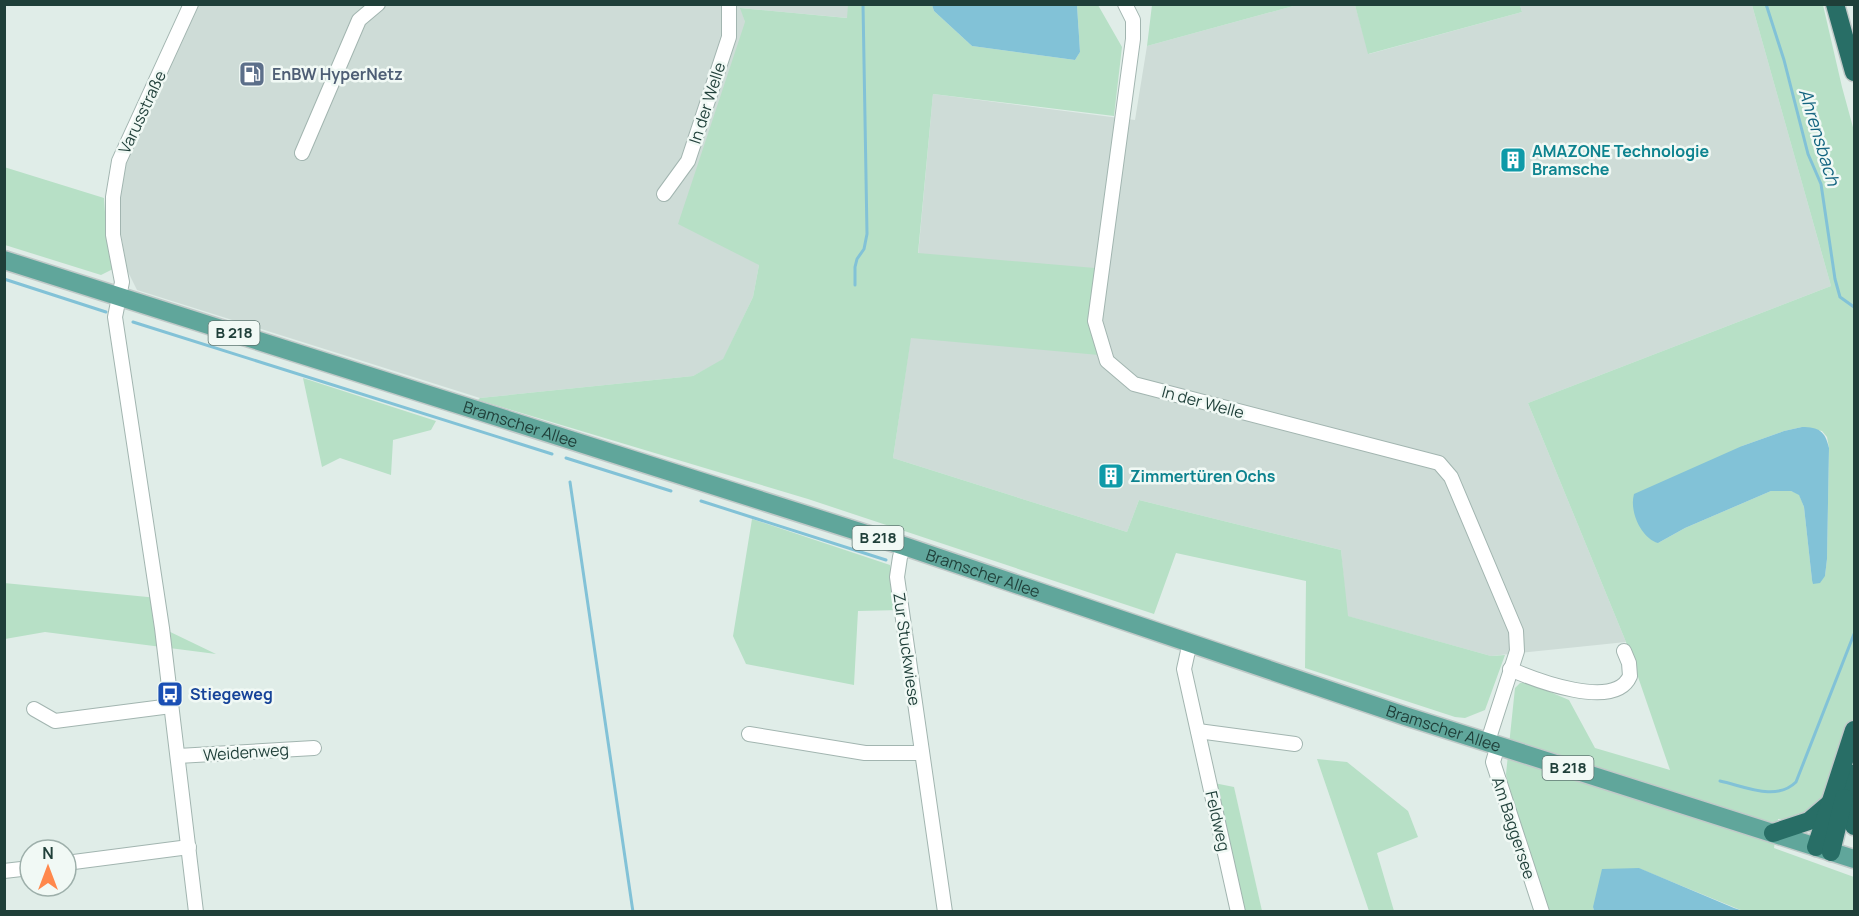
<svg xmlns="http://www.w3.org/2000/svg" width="1859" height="916" font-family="Manrope,sans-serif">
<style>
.built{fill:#cedcd7}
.green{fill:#b7e0c6;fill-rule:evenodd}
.water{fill:#82c2d7}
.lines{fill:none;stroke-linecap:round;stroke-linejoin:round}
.stream{stroke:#82c2d7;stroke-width:3}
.minor-casing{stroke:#a2b5b0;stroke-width:16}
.primary-casing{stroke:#c0c9c8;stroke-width:21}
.motorway-casing{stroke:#c0c9c8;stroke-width:21}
.minor{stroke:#fff;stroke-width:14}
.primary{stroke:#60a69b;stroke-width:18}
.motorway{stroke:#286e66;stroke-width:18}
.labels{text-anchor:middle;stroke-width:5;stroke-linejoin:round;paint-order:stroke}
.shield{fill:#f1f9f5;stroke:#5e7771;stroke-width:1.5}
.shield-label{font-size:15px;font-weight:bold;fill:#1f3f39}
.service-label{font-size:16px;font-weight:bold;fill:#4e5e75;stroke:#f1f9f5;text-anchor:start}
.street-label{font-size:16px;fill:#1f3f39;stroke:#f1f9f5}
.culture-label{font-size:16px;font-weight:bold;fill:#0d838f;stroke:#f1f9f5;text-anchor:start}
.transit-label{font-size:16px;font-weight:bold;fill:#164399;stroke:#f1f9f5;text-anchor:start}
.water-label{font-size:18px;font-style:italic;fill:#136480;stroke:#f1f9f5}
</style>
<rect width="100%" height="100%" fill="#e0ede8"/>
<g class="built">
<polygon points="196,5 848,5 848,18 741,8 745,22 759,265 753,297 723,360 693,376 480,398 137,290 127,270 121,234 119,192 126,163"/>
<polygon points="1297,5 1355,5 1369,54 1522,12 1520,5 1752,5 1831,286 1528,403 1626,642 1491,656 1347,616 1341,550 1139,500 1127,532 893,458 910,342 933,94 1135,120 1147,46"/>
</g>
<g class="green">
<path d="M848 5H932L934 11 972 46 1075 60 1080 52 1077 5H1098L1122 47 1114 116 933 94 918 253 1095 268C1090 304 1086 321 1099 355L911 338 893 458 1127 532 1139 500 1341 550 1348 616 1491 656 1505 655 1485 710 1465 718 1455 717 1305 668 1306 581 1176 553 1154 614 808 499 478 400 480 398 693 376 723 359 753 297 759 265 678 224 745 22 740 8 847 18Z"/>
<polygon points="1152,5 1152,4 1297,5 1147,46"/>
<polygon points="1520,5 1522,12 1368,54 1355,5"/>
<path d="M1752 5H1823L1842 87 1854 131V717L1819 805 1797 819H1778L1774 848 1854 877V911H1743L1638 868 1593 907 1594 911H1544L1509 796 1506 774 1515 688 1520 683H1529L1569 700 1595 748 1670 770 1626 642 1528 403 1831 286ZM1802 427 1822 431 1827 437 1829 448 1827 559 1825 576 1812 580 1804 507 1799 494 1791 491H1771L1685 528 1658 543 1742 446 1784 431Z"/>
<polygon points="4,167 104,198 107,241 113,269 101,275 5,245"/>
<polygon points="303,378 436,421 431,430 393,440 391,475 340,458 322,467"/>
<polygon points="752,519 890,565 901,610 858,611 854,685 746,664 733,636"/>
<polygon points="4,583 158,598 162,628 216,654 45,632 5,639"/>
<polygon points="1317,759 1347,762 1408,811 1418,837 1377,853 1394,911 1369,911"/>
<polygon points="1209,782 1234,787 1262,911 1238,911"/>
</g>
<g class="water">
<polygon points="932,5 1077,5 1080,52 1075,60 972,46 934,11"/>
<path d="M1802 427C1819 427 1825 431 1829 448L1827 559 1825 576 1820 583 1813 584 1812 580 1804 507 1799 495 1791 491H1771L1685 528 1658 543C1641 538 1629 511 1634 494L1742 446 1784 431Z"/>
<polygon points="1639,868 1734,908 1743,911 1594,911 1593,907 1602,869"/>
</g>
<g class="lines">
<g class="stream">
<polyline points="1766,4 1784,60 1808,154 1821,184 1835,279 1840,297 1854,307"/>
<polyline points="4,279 106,312"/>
<polyline points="855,285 855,267 857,259 864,249 867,234 863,4"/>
<polyline points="133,322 552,454"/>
<polyline points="566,458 671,491"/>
<polyline points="570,482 633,912"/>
<polyline points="701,501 886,560"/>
<path d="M1720 781C1744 786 1776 802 1796 782L1854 634"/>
</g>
<defs>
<g id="minor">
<polyline points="191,4 119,161 113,197 113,235 122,282 115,317 162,628 196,912"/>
<polyline points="1125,4 1133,20 1133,39 1095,321 1107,361 1134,384 1439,463 1451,477 1516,631 1517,651 1488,741"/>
<polyline points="302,153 359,20 378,4"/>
<polyline points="664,194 688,161 729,37 729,4"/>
<polyline points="904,546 900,557 897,577 945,912"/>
<polyline points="1190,642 1184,669 1238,912"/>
<path d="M1510 669C1535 680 1615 711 1630 676L1629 663 1624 651"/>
<polyline points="34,709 55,721 171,706"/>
<polyline points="1198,731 1295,744"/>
<polyline points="749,734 865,753 922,753"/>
<polyline points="1498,745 1493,762 1542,912"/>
<polyline points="178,756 314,748"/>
<polyline points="66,863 189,847"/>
<polyline points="4,871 30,868"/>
</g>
<g id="primary">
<path id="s1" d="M4 260 904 546 1405 716 1854 859"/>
</g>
<g id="motorway">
<polyline points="1835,4 1854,72"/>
<path d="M1849 773C1844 795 1846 806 1854 826"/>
<polyline points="1773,833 1809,821 1829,804"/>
<polyline points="1816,847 1854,730"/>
<polyline points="1831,852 1844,798"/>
</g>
</defs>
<use href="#minor" class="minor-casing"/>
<use href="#primary" class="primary-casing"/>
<use href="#motorway" class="motorway-casing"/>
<use href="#minor" class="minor"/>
<use href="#primary" class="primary"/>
<use href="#motorway" class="motorway"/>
</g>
<defs>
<symbol id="fuel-square" viewBox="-11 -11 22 22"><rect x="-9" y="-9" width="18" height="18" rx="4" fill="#5c6f8a" stroke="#f1f9f5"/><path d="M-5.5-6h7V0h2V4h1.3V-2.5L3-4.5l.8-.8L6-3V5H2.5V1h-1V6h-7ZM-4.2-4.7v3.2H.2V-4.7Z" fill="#fff"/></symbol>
<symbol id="building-square" viewBox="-11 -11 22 22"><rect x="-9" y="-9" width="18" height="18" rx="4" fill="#0f9aa8" stroke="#f1f9f5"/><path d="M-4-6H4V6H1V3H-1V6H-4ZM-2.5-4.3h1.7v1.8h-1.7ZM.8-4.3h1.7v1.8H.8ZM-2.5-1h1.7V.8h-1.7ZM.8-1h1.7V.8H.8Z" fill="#fff"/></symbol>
<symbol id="bus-square" viewBox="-11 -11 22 22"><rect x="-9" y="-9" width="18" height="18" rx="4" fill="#1a4fb4" stroke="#f1f9f5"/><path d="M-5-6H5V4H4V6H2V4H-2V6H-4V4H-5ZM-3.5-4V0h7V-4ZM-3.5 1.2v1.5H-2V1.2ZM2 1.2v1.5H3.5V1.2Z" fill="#fff"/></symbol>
</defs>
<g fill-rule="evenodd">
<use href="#fuel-square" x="237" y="59" width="30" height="30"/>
<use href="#building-square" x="1498" y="145" width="30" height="30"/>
<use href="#building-square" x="1096" y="461" width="30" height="30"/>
<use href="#bus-square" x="155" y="679" width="30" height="30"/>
</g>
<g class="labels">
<g class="shield">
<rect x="208.5" y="321" width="51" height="24" rx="4.5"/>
<rect x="852.5" y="526" width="51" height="24" rx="4.5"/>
<rect x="1542.5" y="756" width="51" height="24" rx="4.5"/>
</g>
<g class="shield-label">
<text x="234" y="338">B 218</text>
<text x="878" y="543">B 218</text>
<text x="1568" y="773">B 218</text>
</g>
<g class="service-label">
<text x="272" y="80">EnBW HyperNetz</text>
</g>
<g class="street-label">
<text transform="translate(707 103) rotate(-72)" y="6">In der Welle</text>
<text transform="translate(142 112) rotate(-65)" y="6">Varusstraße</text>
<text transform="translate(1203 402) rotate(15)" y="6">In der Welle</text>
<text dy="6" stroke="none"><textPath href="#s1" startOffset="542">Bramscher Allee</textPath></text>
<text dy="6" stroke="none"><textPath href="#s1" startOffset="1028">Bramscher Allee</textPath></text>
<text transform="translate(907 649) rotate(82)" y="6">Zur Stuckwiese</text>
<text dy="6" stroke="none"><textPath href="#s1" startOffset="1514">Bramscher Allee</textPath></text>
<text transform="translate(246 752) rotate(-4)" y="6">Weidenweg</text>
<text transform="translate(1218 821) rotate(77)" y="6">Feldweg</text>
<text transform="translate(1514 828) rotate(72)" y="6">Am Baggersee</text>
</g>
<g class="culture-label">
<text x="1532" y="157">AMAZONE Technologie<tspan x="1532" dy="18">Bramsche</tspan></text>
<text x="1130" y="482">Zimmertüren Ochs</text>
</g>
<g class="transit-label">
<text x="190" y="700">Stiegeweg</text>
</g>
<g class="water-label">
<text transform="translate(1819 137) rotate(73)" y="6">Ahrensbach</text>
</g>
</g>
<rect width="1859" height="916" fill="none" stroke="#1f3f39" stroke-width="12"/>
<g transform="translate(48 868)"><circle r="28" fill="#f1f9f5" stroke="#9dafaa" stroke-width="1.5"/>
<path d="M0-4.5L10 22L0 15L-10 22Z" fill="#ff884c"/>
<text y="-9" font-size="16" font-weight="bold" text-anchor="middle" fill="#1f3f39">N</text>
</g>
</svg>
